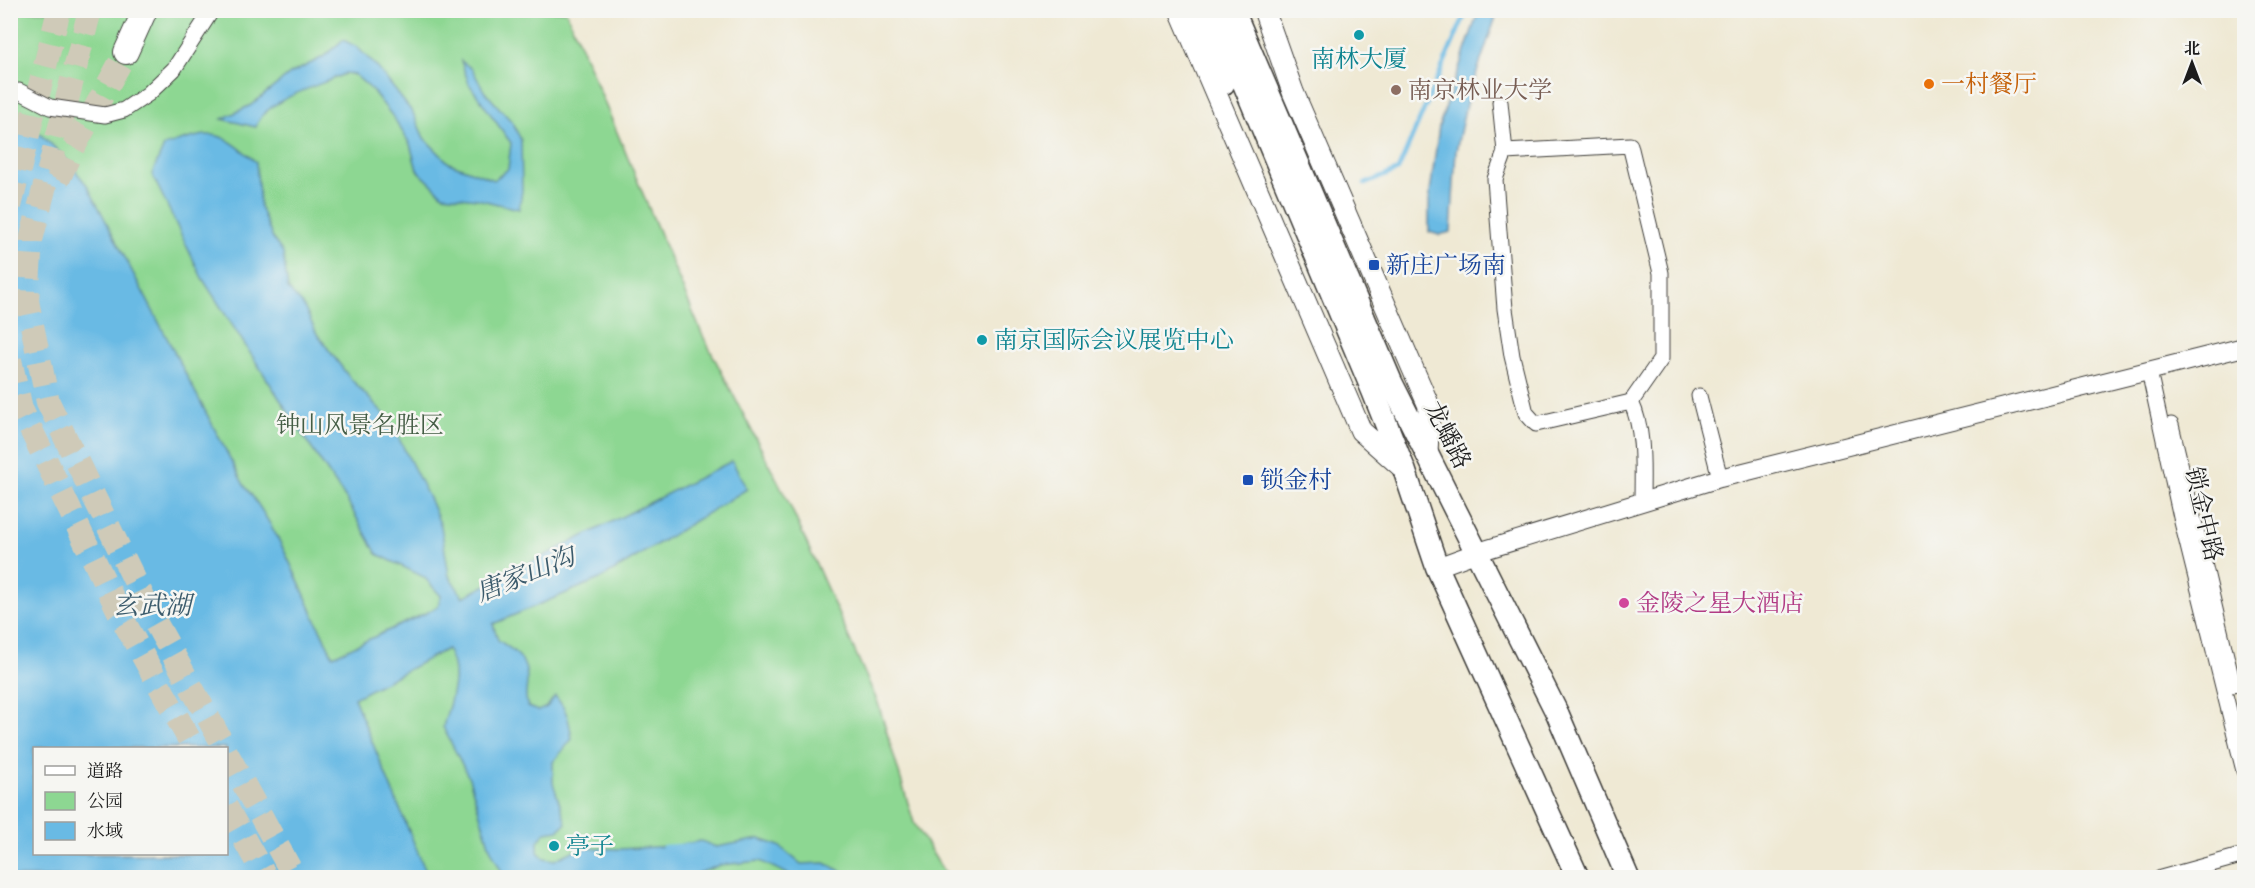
<svg xmlns="http://www.w3.org/2000/svg" width="2255" height="888" font-family="'Sorts Mill Goudy','Noto Serif SC',serif">
<style>
.green{fill:#8dd792;stroke:#547a57;stroke-width:1.5;fill-rule:evenodd}
.water{fill:#69bae4;stroke:#426b80;stroke-width:1.5;fill-rule:evenodd}
.lines{fill:none;stroke-linecap:round;stroke-linejoin:round}
.stream{stroke:#69bae4;stroke-width:4.5}
.trunk-tunnel{stroke:#cfcab8;stroke-width:24;stroke-dasharray:24 12;stroke-linecap:butt}
.minor-casing{stroke:#3c3b38;stroke-width:17}
.tertiary-casing{stroke:#3c3b38;stroke-width:20}
.secondary-casing{stroke:#3c3b38;stroke-width:23}
.primary-casing{stroke:#3c3b38;stroke-width:25}
.trunk-casing{stroke:#3c3b38;stroke-width:26}
.minor{stroke:#fff;stroke-width:15}
.tertiary{stroke:#fff;stroke-width:18}
.secondary{stroke:#fff;stroke-width:21}
.primary{stroke:#fff;stroke-width:22}
.trunk{stroke:#fff;stroke-width:24}
.culture-dot{fill:#0f9aa8;stroke:#f6f6f2;stroke-width:2}
.food-dot{fill:#e8710a;stroke:#f6f6f2;stroke-width:2}
.education-dot{fill:#8d6e63;stroke:#f6f6f2;stroke-width:2}
.transit-dot{fill:#1a4fb4;stroke:#f6f6f2;stroke-width:2}
.hotel-dot{fill:#d1479c;stroke:#f6f6f2;stroke-width:2}
.labels{text-anchor:middle;stroke-width:5;stroke-linejoin:round;paint-order:stroke}
.culture-label{font-size:24px;fill:#0d838f;stroke:#f6f6f2;text-anchor:start}
.food-label{font-size:24px;fill:#c56008;stroke:#f6f6f2;text-anchor:start}
.education-label{font-size:24px;fill:#785e54;stroke:#f6f6f2;text-anchor:start}
.transit-label{font-size:24px;fill:#164399;stroke:#f6f6f2;text-anchor:start}
.park-label{font-size:24px;fill:#445d45;stroke:#f6f6f2}
.street-label{font-size:24px;fill:#1c1c1c;stroke:#f6f6f2}
.hotel-label{font-size:24px;fill:#b23c85;stroke:#f6f6f2;text-anchor:start}
.water-label{font-size:26px;font-style:italic;fill:#3b5b6c;stroke:#f6f6f2}
</style>
<rect width="100%" height="100%" fill="#f6f6f2"/>
<filter id="ink" filterUnits="userSpaceOnUse"><feTurbulence type="fractalNoise" baseFrequency=".0167" numOctaves="2"/><feDisplacementMap in="SourceGraphic" scale="12" xChannelSelector="R" yChannelSelector="G"/><feConvolveMatrix kernelMatrix="1 2 1 2 8 2 1 2 1" color-interpolation-filters="sRGB"/></filter>
<filter id="wash" filterUnits="userSpaceOnUse"><feTurbulence type="fractalNoise" baseFrequency=".008" numOctaves="4" result="noise"/><feDisplacementMap in="SourceGraphic" scale="24" xChannelSelector="R" yChannelSelector="G"/><feGaussianBlur stdDeviation="1.35" result="paint"/><feColorMatrix in="noise" values="0 0 0 0 0 0 0 0 0 0 0 0 0 0 0 0 0 1.4 0 .05"/><feComposite in="paint" operator="in"/></filter>
<g filter="url(#wash)">
<rect width="100%" height="100%" fill="#efe9d4"/>
<path class="green" d="M10 11H566L702 334 788 501 878 703 914 823 947 877H11ZM34 748H226V854H34Z"/>
<g class="water">
<polygon points="1479,10 1498,11 1466,104 1456,151 1451,232 1439,235 1429,232 1429,200 1439,126"/>
<path d="M343 40 357 47 377 67 413 113 424 138 449 163 494 180 508 169 511 143 469 84 461 61 472 69 484 91 512 122 521 140 522 191 519 209 477 199 443 195 417 170 410 144 394 118 371 89 355 75 346 73C321 86 265 98 256 127L222 119 251 105 290 74 323 57Z"/>
<path d="M11 114C46 135 61 153 87 185L244 485C284 536 304 599 333 656L428 612 438 606 441 596 424 577 377 554 346 499 308 443 202 278 152 174 164 146C213 131 216 127 256 162L260 206 273 239 283 253 288 289 303 305 317 334 349 377 389 419 430 500 441 526 449 576 463 597 732 461 747 489 602 578 493 624 498 640C516 652 528 659 527 683 526 692 525 698 528 707L538 711 547 707 555 696C568 711 569 720 572 739L553 762V783L566 823 559 830 546 832 538 841V852L544 858 555 860 571 852 585 848 620 849 671 846 701 841 716 847 760 839 779 846 801 864 825 863 847 874V877H794L760 861 720 865 689 877H504L490 848 469 778 443 727C450 700 462 675 447 649L354 698 428 877H11ZM226 748V854H34V748Z"/>
</g>
<g class="lines">
<g class="stream">
<polyline points="1365,184 1398,170 1467,10"/>
<polyline points="664,847 685,846"/>
</g>
</g>
</g>
<g filter="url(#ink)">
<g class="lines">
<g class="trunk-tunnel">
<polyline points="90,10 31,240 27,301 48,402 153,618 225,748"/>
<polyline points="58,180 69,156 126,52"/>
<polyline points="10,206 59,10"/>
<polyline points="10,360 21,409 123,620 194,748"/>
<polyline points="226,752 295,878"/>
<polyline points="226,807 266,878"/>
</g>
<defs>
<g id="minor">
<polyline points="19,91 50,107 105,115 124,110 148,94 174,69 212,10"/>
<path d="M1500 102 1505 152 1495 179 1505 309 1512 356 1526 413 1536 424 1631 402C1645 431 1642 470 1642 502"/>
<polyline points="1505,152 1630,145 1661,273 1661,359 1631,402"/>
<polyline points="2149,371 2182,522 2244,771"/>
<polyline points="1699,396 1720,478"/>
<polyline points="2171,425 2233,685"/>
<polyline points="2161,878 2244,855"/>
</g>
<polyline id="tertiary" points="1437,567 1478,552 1720,478 2244,347"/>
<g id="secondary">
<polyline points="1180,10 1361,431 1404,469"/>
<polyline points="1264,10 1293,92 1429,406 1427,455"/>
</g>
<g id="primary">
<polyline points="1193,10 1224,83"/>
<polyline points="1213,10 1373,391 1404,469 1437,567 1578,878"/>
<polyline points="1233,10 1391,382 1558,715 1628,878"/>
</g>
<polyline id="trunk" points="126,52 145,10"/>
</defs>
<use href="#minor" class="minor-casing"/>
<use href="#tertiary" class="tertiary-casing"/>
<use href="#secondary" class="secondary-casing"/>
<use href="#primary" class="primary-casing"/>
<use href="#trunk" class="trunk-casing"/>
<use href="#minor" class="minor"/>
<use href="#tertiary" class="tertiary"/>
<use href="#secondary" class="secondary"/>
<use href="#primary" class="primary"/>
<use href="#trunk" class="trunk"/>
</g>
</g>
<g class="culture-dot">
<circle cx="1359" cy="35" r="6"/>
<circle cx="982" cy="340" r="6"/>
<circle cx="554" cy="846" r="6"/>
</g>
<circle class="food-dot" cx="1929" cy="84" r="6"/>
<circle class="education-dot" cx="1396" cy="90" r="6"/>
<g class="transit-dot">
<rect x="1368" y="259" width="12" height="12" rx="3"/>
<rect x="1242" y="474" width="12" height="12" rx="3"/>
</g>
<circle class="hotel-dot" cx="1624" cy="603" r="6"/>
<g class="labels">
<g class="culture-label">
<text x="1359" y="67" text-anchor="middle">南林大厦</text>
<text x="994" y="348">南京国际会议展览中心</text>
<text x="566" y="854">亭子</text>
</g>
<g class="food-label">
<text x="1941" y="92">一村餐厅</text>
</g>
<g class="education-label">
<text x="1408" y="98">南京林业大学</text>
</g>
<g class="transit-label">
<text x="1386" y="273">新庄广场南</text>
<text x="1260" y="488">锁金村</text>
</g>
<g class="park-label">
<text x="360" y="433">钟山风景名胜区</text>
</g>
<g class="street-label">
<text transform="translate(1448 435) rotate(63)" y="8">龙蟠路</text>
<text transform="translate(2204 514) rotate(77)" y="8">锁金中路</text>
</g>
<g class="hotel-label">
<text x="1636" y="611">金陵之星大酒店</text>
</g>
<g class="water-label">
<text transform="translate(525 574) rotate(-22)" y="9">唐家山沟</text>
<text x="152" y="614">玄武湖</text>
</g>
</g>
<rect width="2255" height="888" fill="none" stroke="#f6f6f2" stroke-width="36"/>
<rect x="33" y="747" width="195" height="108" fill="#f6f6f2" stroke="#9f9f9c" stroke-width="1.5"/>
<rect x="45" y="766" width="30" height="9" fill="#ffffff" stroke="#9f9f9c" stroke-width="1.5"/>
<text x="87" y="777" font-size="18" fill="#1c1c1c">道路</text>
<rect x="45" y="792" width="30" height="18" fill="#8dd792" stroke="#9f9f9c" stroke-width="1.5"/>
<text x="87" y="807" font-size="18" fill="#1c1c1c">公园</text>
<rect x="45" y="822" width="30" height="18" fill="#69bae4" stroke="#9f9f9c" stroke-width="1.5"/>
<text x="87" y="837" font-size="18" fill="#1c1c1c">水域</text>
<g transform="translate(2192 63)" stroke="#f6f6f2" stroke-width="4.5" paint-order="stroke">
<path d="M0-4.5L10 22L0 15L-10 22Z" fill="#1c1c1c"/>
<text y="-9" font-size="16" font-weight="bold" text-anchor="middle" fill="#1c1c1c">北</text>
</g>
</svg>
